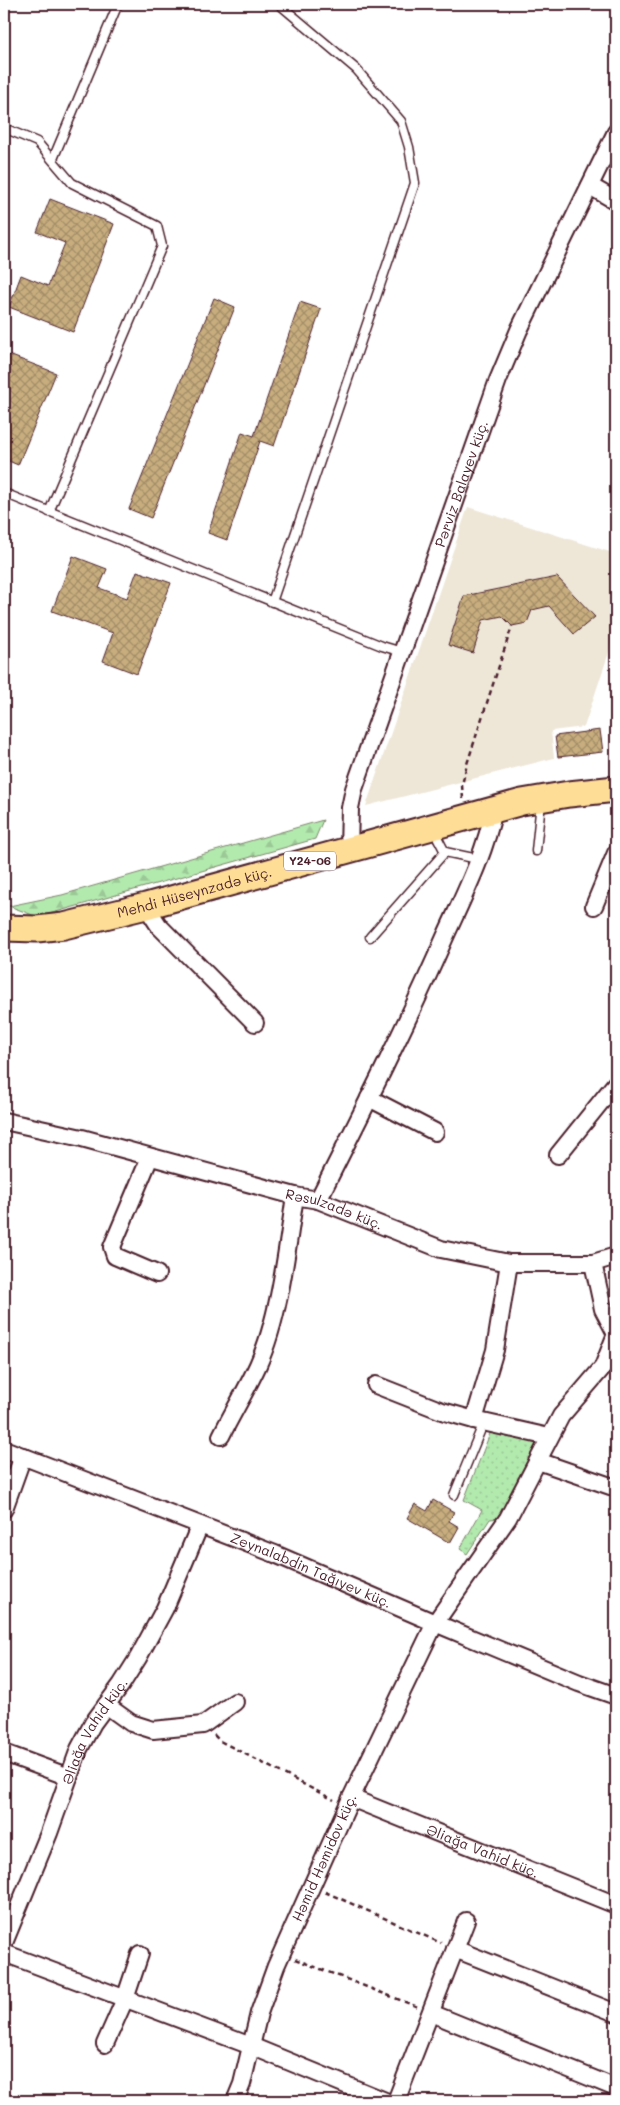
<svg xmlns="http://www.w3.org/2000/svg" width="620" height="2105" font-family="Mali,sans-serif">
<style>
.built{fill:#eee7d8}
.forest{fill:url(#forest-firs);stroke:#7e846c}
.park{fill:url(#park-dots);stroke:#7e846c}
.building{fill:url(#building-cross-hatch);stroke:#4a1f2b}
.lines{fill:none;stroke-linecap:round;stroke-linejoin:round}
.lane-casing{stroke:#4a1f2b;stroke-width:11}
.street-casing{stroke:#4a1f2b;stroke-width:20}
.primary-casing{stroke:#4a1f2b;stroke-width:29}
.path{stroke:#4a1f2b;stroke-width:2.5;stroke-dasharray:5 4;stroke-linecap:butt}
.lane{stroke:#fff;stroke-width:8}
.street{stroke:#fff;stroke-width:16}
.primary{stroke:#fedd96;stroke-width:25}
.labels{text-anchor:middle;stroke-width:5;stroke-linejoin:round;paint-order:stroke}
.shield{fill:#fff;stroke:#80626b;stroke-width:1}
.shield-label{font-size:12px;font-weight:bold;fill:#4a1f2b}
.street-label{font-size:14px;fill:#4a1f2b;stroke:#fff}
</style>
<defs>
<pattern id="forest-firs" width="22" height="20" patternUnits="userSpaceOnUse" patternTransform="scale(1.25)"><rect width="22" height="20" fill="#b2eaae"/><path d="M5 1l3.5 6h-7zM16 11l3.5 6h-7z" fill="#9bc896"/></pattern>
<pattern id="park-dots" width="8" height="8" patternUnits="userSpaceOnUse" patternTransform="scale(1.25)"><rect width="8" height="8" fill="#b2eaae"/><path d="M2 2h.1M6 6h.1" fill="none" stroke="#9bc896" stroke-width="1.8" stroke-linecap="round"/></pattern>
<pattern id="building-cross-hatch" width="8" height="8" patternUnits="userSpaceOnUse" patternTransform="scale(1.25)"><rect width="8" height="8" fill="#c8ae7e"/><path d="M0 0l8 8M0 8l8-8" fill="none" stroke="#a48d67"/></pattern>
</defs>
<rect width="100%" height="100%" fill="#fff"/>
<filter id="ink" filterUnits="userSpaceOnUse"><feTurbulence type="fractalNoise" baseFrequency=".02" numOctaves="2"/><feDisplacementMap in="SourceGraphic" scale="10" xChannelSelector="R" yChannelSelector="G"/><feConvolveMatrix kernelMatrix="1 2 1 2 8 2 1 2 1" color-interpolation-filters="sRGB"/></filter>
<g filter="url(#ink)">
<polygon class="built" points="468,507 616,554 616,631 584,727 551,731 554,758 366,806"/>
<polygon class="forest" points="323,820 315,839 38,917 9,906 62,895"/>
<polygon class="park" points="491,1431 538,1443 500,1518 490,1519 467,1554 460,1549 482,1510 464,1500"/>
<g class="building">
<polygon points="50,199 114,224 73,332 9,307 21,275 48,286 65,243 37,232"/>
<polygon points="214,298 235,307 151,518 129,509"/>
<polygon points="300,302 321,309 274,446 260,441 227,540 208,533 242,432 254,436"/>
<polygon points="9,355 56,373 18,465 4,459 4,369"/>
<polygon points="73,556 107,569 99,588 127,598 137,571 171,583 137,674 103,661 113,633 52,611"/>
<polygon points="557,577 595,617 574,634 549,606 532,610 527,623 512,626 502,616 483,620 473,653 448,645 464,596"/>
<polygon points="600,730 603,752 558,757 555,736"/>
<polygon points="433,1500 454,1512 449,1521 459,1527 450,1543 407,1518 415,1504 427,1511"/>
</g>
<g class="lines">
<defs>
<g id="lane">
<polyline points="4,128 37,142 72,183 157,226 162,246 49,512"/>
<polyline points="53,159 118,4"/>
<polyline points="4,493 382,646 402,652"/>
<polyline points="272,602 415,183 409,147 401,121 356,69 279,4"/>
<polyline points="434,831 445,852 478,859"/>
<polyline points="536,851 541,802"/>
<polyline points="370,937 445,852"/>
<polyline points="454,1495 484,1422"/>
</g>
<g id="street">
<polyline points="590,186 616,201"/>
<path id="s1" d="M349 850 350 808 354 789 498 380 519 330 616 132"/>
<polyline points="146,906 159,926 255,1023"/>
<polyline points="594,906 616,853"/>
<polyline points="369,1098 435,1132"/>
<path id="s2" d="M4 1121 82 1138 295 1196 318 1200 441 1249 509 1263H593L603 1309 616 1334"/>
<polyline points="558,1155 616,1083"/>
<polyline points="150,1157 112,1247 115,1256 157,1274"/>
<path d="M318 1200C362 1113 406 1026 445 937 464 895 485 854 494 809"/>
<polyline points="593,1263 616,1256"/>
<polyline points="376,1385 442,1411 474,1420 549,1437"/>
<polyline points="474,1420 495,1350 509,1263"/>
<path d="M221 1436C233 1412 247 1389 258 1365 280 1316 287 1248 295 1196"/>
<path id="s3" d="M4 1449 275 1554 435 1623 579 1683 616 1696"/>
<polyline points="538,1461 616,1488"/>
<polyline points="4,1509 23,1456"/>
<polyline points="106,1705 131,1723 153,1730 203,1725 235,1702"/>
<polyline points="4,1753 69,1777"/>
<path id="s4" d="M351 1798 616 1905"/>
<path id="s5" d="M4 1943 49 1833 79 1749 93 1723 121 1685 138 1658 165 1608 200 1525"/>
<polyline points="455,1949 616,2013"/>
<polyline points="4,1953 251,2046 385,2101"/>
<polyline points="431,2013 616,2088"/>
<polyline points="105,2044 125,1999 140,1954"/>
<path id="s6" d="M235 2101 242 2084 259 2013 276 1966 351 1798 435 1623 508 1518 561 1416 603 1367 616 1334"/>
<polyline points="396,2101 466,1921"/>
</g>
<g id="primary">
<path id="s7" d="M4 928 37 929 64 926 146 906 522 802 569 794 616 789"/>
</g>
</defs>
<use href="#lane" class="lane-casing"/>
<use href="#street" class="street-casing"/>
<use href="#primary" class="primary-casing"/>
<g class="path">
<polyline points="463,799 462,785 467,764 512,626"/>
<polyline points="214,1735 220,1741 334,1800"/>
<polyline points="325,1892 441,1943"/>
<polyline points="295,1959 418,2007"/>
</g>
<use href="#lane" class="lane"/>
<use href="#street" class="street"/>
<use href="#primary" class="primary"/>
</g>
</g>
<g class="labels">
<rect class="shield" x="284" y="851.5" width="52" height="19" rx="4"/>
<g class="shield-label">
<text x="310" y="865">Y24-06</text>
</g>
<g class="street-label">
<text dy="5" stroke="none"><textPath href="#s1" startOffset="385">Pərviz Balayev küç.</textPath></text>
<text dy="5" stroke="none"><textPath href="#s7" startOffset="195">Mehdi Hüseynzadə küç.</textPath></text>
<text dy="5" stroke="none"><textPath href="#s2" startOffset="342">Rəsulzadə küç.</textPath></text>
<text dy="5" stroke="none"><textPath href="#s3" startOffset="330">Zeynalabdin Tağıyev küç.</textPath></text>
<text dy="5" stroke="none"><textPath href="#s5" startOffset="231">Əliağa Vahid küç.</textPath></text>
<text dy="5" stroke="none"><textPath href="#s4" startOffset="142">Əliağa Vahid küç.</textPath></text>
<text dy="5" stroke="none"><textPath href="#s6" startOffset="260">Həmid Həmidov küç.</textPath></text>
</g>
</g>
<rect width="620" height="2105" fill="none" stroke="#fff" stroke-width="20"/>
<rect x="10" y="10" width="600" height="2085" fill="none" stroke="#4a1f2b" stroke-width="2" filter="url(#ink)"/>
</svg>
